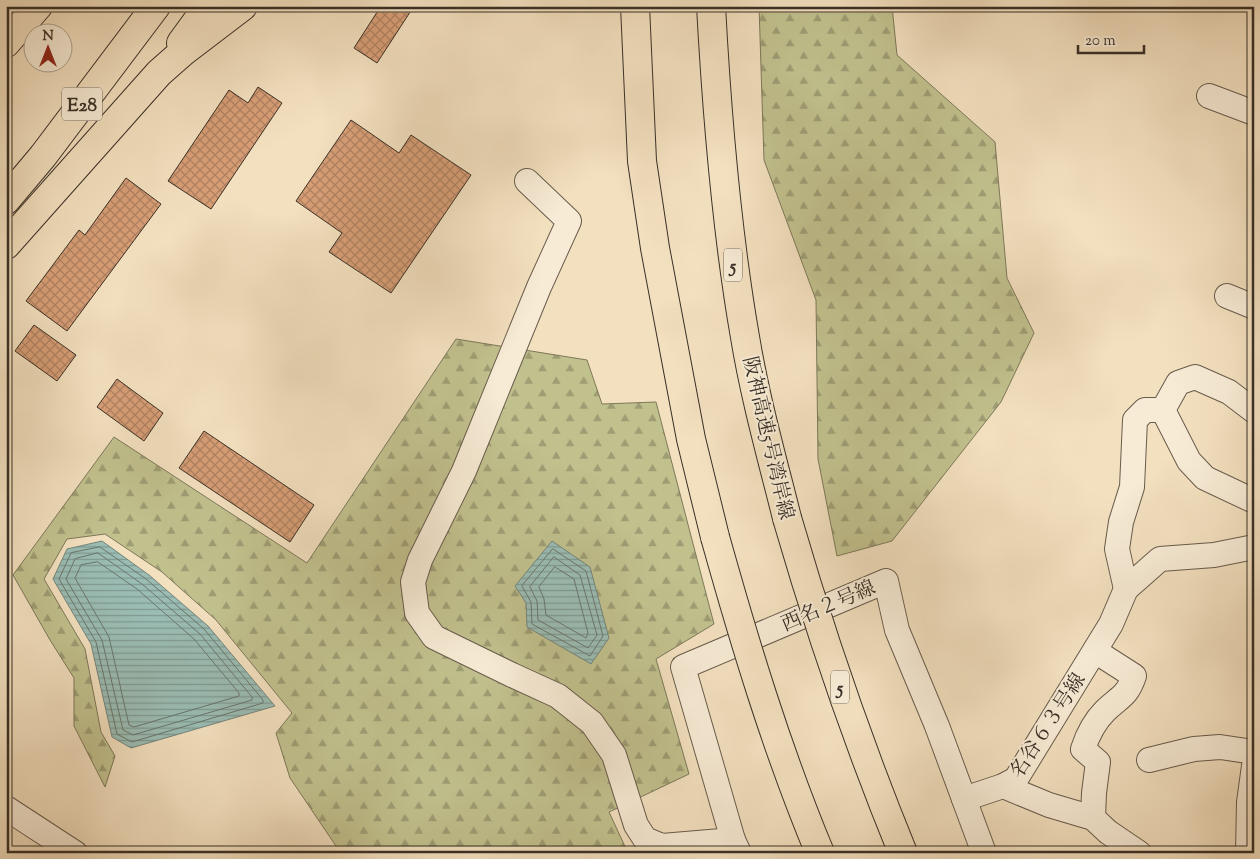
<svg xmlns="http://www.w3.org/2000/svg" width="1260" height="859" font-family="'Sorts Mill Goudy','Noto Serif JP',serif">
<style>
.forest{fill:url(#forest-firs);stroke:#7d785a}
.water{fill:url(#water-rules);stroke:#74857c}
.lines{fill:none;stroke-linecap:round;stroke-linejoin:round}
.shore{stroke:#6a766e;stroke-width:1}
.building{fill:url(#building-cross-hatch);stroke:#393027}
.minor-casing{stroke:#685c4d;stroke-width:26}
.highway-casing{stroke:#393027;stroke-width:30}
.minor{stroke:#f7ebd5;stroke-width:24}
.highway{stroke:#f3e0bf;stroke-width:28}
.highway-bridge-casing{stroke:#393027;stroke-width:30;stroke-linecap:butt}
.highway-bridge{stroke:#f3e0bf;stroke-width:28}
.labels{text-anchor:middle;stroke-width:4;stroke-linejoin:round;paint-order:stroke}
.shield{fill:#f7ebd5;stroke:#72685b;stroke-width:1}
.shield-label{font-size:19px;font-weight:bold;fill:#393027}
.street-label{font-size:20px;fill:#393027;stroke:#f7ebd5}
</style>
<defs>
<pattern id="forest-firs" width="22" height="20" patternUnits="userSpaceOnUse" patternTransform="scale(1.25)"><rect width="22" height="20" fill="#c1c18e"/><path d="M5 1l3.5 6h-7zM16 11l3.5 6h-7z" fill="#9e9d74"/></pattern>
<pattern id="water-rules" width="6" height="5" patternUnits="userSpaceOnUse" patternTransform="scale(1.25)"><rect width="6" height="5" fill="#9bbdb4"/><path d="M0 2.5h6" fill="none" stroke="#7f9a92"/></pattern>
<pattern id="building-cross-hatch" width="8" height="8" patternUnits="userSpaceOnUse" patternTransform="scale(1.25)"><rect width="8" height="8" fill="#d79e76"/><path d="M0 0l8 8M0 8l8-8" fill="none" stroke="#af8161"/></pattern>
</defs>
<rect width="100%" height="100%" fill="#f3e0bf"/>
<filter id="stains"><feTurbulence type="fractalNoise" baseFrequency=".004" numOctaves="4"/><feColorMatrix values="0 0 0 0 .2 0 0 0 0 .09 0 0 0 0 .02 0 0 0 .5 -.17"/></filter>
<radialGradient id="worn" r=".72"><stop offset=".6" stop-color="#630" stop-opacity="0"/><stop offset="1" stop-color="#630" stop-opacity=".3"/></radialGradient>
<g class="forest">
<polygon points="759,6 892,6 897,55 995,142 1007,278 1034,333 1001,402 892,541 837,556 818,459 816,300 764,160"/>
<polygon points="456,339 587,360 602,404 656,402 714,624 656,659 689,774 609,812 628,853 349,853 338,849 290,778 276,733 292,713 216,620 162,572 105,534 67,539 44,579 85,649 101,732 115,756 105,787 74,726 74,678 50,640 13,575 114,437 307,563"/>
</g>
<g class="water">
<polygon points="102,541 149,575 208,626 275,706 131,748 112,737 91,644 53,579 67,549"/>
<polygon points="552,541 590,567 609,638 591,664 527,627 526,603 515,586"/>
</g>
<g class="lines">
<g class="shore">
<polygon points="100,547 146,579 204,629 263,700 263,703 132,742 117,734 96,642 59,579 71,553"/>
<polygon points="553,549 586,571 603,636 590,656 532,624 531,602 522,586"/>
<polygon points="98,553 142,584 200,634 252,697 252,700 133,735 123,730 102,640 66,579 75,559"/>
<polygon points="554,557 580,575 597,635 588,648 538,620 537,601 530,587"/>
<polygon points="98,562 137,589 194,639 239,693 239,696 134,727 129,725 109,637 75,578 81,565"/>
<polygon points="555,567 574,579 588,633 586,638 546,615 544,599 539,587"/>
</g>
</g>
<g class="building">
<polygon points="381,6 414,6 377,63 354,48"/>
<polygon points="258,87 282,103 211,209 168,181 229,90 248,103"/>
<polygon points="351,120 399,153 411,135 471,175 391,293 329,252 342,233 296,201"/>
<polygon points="126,178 161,204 67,331 26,301 79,230 85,235"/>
<polygon points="34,325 76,355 57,381 15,351"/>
<polygon points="117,379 163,413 144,441 97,407"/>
<polygon points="204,431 314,505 290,542 179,468"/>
</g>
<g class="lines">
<defs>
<g id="minor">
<polyline points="1209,96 1254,113"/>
<polyline points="527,181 569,221 539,287 464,471 420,560 413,582 417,613 434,637 512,675 558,696 592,723 614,755 636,825 645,839 662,846 733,840"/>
<polyline points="1227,296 1254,307"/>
<polyline points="1163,410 1189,461 1205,478 1254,501"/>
<polyline points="1163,410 1178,383 1195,377 1229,392 1254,411"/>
<polyline points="1126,589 1117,549 1121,522 1132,487 1135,420 1145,410 1163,410"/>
<polyline points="1149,760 1194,749 1220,747 1254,752"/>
<polyline points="1003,786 1049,805 1093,818 1108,832 1139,853"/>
<polyline points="964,799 1003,786 1016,779 1111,624 1126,589 1160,559 1214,555 1254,547"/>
<polyline points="6,808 75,853"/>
<path d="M1093 818 1094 793 1098 762 1083 749C1088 734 1094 722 1105 711 1119 697 1127 697 1134 676L1095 651"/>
<polyline points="739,853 733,840 683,667 886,581 897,630 937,726 984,853"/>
<polyline points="1248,853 1249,802 1254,766"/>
</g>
<g id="highway">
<polyline points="635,6 642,161 655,248 691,439 715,537"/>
<path d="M711 6C717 117 726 228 745 337 755 398 772 458 787 518"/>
<polyline points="6,43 38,6"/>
<polyline points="181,43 208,6"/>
<polyline points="6,200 43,156 156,6"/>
<polyline points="6,245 159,73 184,51 243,6"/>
</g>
</defs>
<use href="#minor" class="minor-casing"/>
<use href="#highway" class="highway-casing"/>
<use href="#minor" class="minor"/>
<use href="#highway" class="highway"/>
<defs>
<g id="highway-bridge">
<path d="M787 518C820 632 858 743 903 853"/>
<path d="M715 537C745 644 777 750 820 853"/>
</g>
</defs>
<use href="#highway-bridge" class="highway-bridge-casing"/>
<use href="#highway-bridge" class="highway-bridge"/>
</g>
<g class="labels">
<g class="shield">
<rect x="62" y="87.5" width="40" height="33" rx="4"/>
<rect x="724" y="248.5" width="18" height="33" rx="4"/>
<rect x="831" y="670.5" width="18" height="33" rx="4"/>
</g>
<g class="shield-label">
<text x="82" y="111">E28</text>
<text x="733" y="272">5</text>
<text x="840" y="694">5</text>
</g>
<g class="street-label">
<text transform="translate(769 438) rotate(77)" y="7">阪神高速5号湾岸線</text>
<text transform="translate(828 605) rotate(-23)" y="7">西名２号線</text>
<text transform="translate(1047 725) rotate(-57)" y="7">名谷６３号線</text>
</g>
</g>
<rect width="1260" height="859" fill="none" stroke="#f3e0bf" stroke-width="25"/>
<rect x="8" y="8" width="1245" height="844" fill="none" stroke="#393027" stroke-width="2.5"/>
<rect x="12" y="12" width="1235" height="834" fill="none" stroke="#393027"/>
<g transform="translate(48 48)"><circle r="24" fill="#f7ebd5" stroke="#aba08f"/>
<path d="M0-4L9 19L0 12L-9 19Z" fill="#8f2418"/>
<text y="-8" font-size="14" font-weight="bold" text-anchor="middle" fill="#393027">N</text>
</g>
<path d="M1078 45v8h66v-8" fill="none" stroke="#393027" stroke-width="2.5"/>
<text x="1085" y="45" font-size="15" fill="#393027" stroke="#f7ebd5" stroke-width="4" paint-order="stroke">20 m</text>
<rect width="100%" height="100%" filter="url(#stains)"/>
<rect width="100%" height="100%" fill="url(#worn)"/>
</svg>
